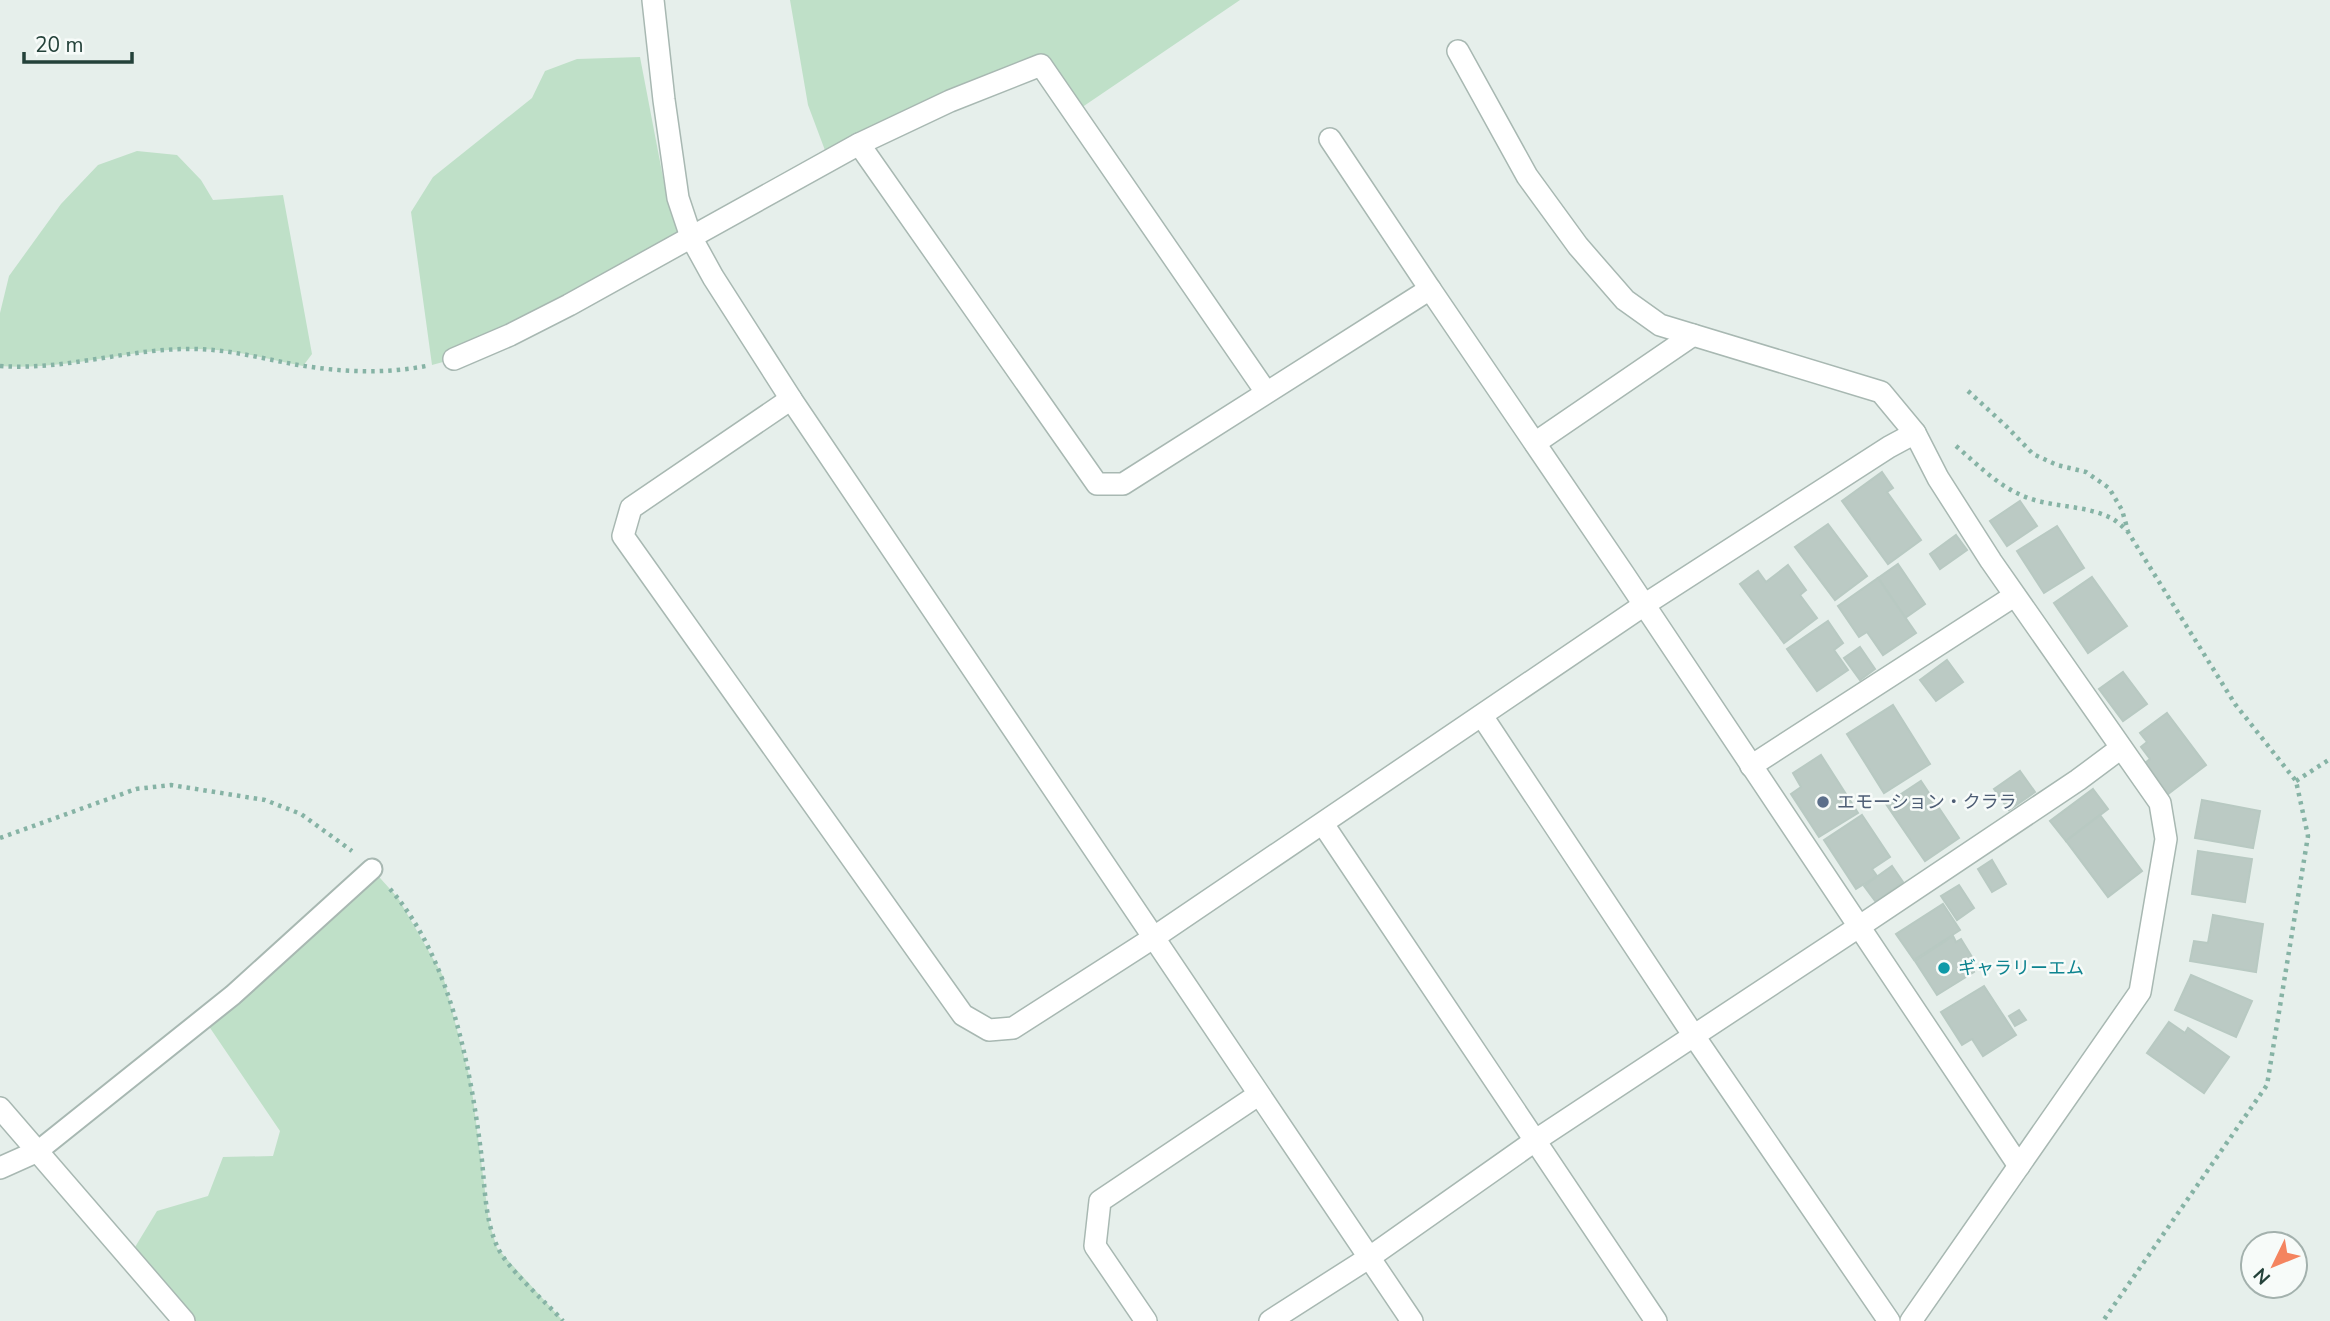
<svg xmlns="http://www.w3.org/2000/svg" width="2330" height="1321" font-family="'Nunito Sans','Noto Sans JP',sans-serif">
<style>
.green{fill:#bfe0c8}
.building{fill:#bbcac4;stroke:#b8c9c2;stroke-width:2}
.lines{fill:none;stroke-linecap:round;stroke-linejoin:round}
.service-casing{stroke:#a8b8b2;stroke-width:23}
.minor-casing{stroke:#a8b8b2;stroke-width:24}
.path{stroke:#86b3a5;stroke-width:4.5;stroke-dasharray:3.5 5;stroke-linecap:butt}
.service{stroke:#fff;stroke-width:19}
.minor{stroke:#fff;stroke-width:21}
.service-dot{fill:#5c6f8a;stroke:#f7fbf9;stroke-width:2.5}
.culture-dot{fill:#0f9aa8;stroke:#f7fbf9;stroke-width:2.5}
.labels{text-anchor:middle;stroke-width:5;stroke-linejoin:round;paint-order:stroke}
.service-label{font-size:18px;fill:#4e5e75;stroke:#f7fbf9;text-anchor:start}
.culture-label{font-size:18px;fill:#0d838f;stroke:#f7fbf9;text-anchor:start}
</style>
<rect width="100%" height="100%" fill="#e6efeb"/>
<g class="green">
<polygon points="790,0 1240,0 1075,112 1041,65 829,161 808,105"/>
<polygon points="640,57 666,193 680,234 454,359 432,365 411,212 433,177 532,98 545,71 577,59"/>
<path d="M137 151 177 155 201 180 213 200 283 195 312 354 303 366C268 359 232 349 197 349 131 348 66 371 0 366V313L9 276 61 204 98 165Z"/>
<polygon points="372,869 398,898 443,976 471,1083 489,1222 497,1248 563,1321 184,1321 129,1257 157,1211 208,1196 223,1157 273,1156 280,1131 204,1019"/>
</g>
<g class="building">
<polygon points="1882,472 1893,488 1887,492 1921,540 1888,564 1842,501"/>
<polygon points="2020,501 2037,526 2007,546 1990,521"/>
<polygon points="1828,524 1867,576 1835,600 1795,547"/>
<polygon points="2057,526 2084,568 2044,593 2017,551"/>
<polygon points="1956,535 1967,550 1940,569 1930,554"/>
<polygon points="1898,564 1925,604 1905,618 1878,578"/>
<polygon points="1788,565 1806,590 1800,595 1817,618 1784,643 1740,584 1758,571 1766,582"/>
<polygon points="2092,577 2127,626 2088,653 2054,603"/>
<polygon points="1878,578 1916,633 1883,655 1867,632 1859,637 1838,606"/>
<polygon points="1828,621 1843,643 1834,650 1848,670 1817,691 1787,649"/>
<polygon points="1860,647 1875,669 1860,680 1844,658"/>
<polygon points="1947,660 1963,682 1936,701 1920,680"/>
<polygon points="2123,672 2147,704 2123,721 2099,689"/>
<polygon points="1893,705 1930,764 1884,793 1847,734"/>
<polygon points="2167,713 2206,765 2168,794 2145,763 2150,759 2141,747 2147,742 2140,733"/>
<polygon points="1821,755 1858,813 1819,837 1791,794 1801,787 1793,773"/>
<polygon points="2020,771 2035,792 2009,810 1994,789"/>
<polygon points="1921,781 1959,838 1925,861 1886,804"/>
<polygon points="2093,789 2108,809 2066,841 2050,821"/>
<polygon points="2202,800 2260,811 2253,848 2195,838"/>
<polygon points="1862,815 1890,857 1872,869 1877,876 1856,889 1824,840"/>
<polygon points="2100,815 2142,871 2108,897 2066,841"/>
<polygon points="2198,851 2252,859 2245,902 2192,894"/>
<polygon points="1992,860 2006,884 1992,892 1978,869"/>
<polygon points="1892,866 1903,882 1876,902 1864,886"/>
<polygon points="1959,885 1974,908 1957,920 1941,896"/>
<polygon points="1943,904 1960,930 1914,960 1896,934"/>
<polygon points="2213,915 2263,924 2256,972 2190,961 2194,941 2208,943"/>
<polygon points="1953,936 1956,942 1961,939 1972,957 1967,960 1974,972 1937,995 1915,961"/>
<polygon points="2191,975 2252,1001 2236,1037 2175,1010"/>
<polygon points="1984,986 2016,1035 1983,1056 1972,1039 1962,1045 1941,1012"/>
<polygon points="2019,1010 2026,1020 2015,1026 2009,1016"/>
<polygon points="2169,1022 2185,1033 2188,1028 2229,1057 2204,1093 2147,1053"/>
</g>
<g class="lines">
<defs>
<polyline id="service" points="38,1151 233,995 372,869"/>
<g id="minor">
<polyline points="653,0 664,100 678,198 691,237 713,277 791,399 1412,1321"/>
<polyline points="1458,51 1527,176 1578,246 1625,300 1660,325 1881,392 1915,433"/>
<polyline points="1330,139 1430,289"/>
<polyline points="859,144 1097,484 1123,484 1430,289 1623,573 2019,1166"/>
<polyline points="454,359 510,335 569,305 859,144 950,101 1041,65 1266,392"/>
<polyline points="791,399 631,508 623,536 963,1015 989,1030 1013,1028 1153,938 1644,605 1889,447 1915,433 1938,478 1991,561 2160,803 2166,839 2140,992 1911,1321"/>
<polyline points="1535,443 1693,335"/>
<polyline points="1482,716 1694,1036 1889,1321"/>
<polyline points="1751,766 2014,596"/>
<polyline points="1323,824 1656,1321"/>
<polyline points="0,1108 184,1321"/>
<polyline points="0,1168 38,1151"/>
<polyline points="1146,1321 1095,1246 1100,1201 1258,1095"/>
<polyline points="1270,1321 1370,1257 1536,1140 1860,926 2078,780 2121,748"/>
</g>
</defs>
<use href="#service" class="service-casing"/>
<use href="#minor" class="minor-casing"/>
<g class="path">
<path d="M0 366C66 371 132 347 198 349 231 350 265 359 298 365 340 372 385 374 426 366"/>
<polyline points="1968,391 2006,426 2033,454 2057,465 2086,472 2109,488 2122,510 2128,531"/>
<path d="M1956 446C1977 464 1996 484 2021 495 2049 508 2083 504 2111 518 2117 521 2123 527 2128 532L2235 704 2296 781 2308 836 2267 1085 2103 1321"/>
<polyline points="2296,781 2330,759"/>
<polyline points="0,838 136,789 171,785 265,800 301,814 352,851"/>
<path d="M390 889C450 957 470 1065 481 1152 485 1183 484 1217 497 1246 506 1268 546 1302 563 1321"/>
</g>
<use href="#service" class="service"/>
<use href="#minor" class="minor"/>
</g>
<circle class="service-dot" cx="1823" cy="802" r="7"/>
<circle class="culture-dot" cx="1944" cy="968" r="7"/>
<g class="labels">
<g class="service-label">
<text x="1837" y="808">エモーション・クララ</text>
</g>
<g class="culture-label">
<text x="1958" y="974">ギャラリーエム</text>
</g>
</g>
<g transform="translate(2274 1265) rotate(227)"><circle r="33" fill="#f7fbf9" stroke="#a3b1ad" stroke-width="2"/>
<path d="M0-5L12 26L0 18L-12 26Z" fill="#f4845f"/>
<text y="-10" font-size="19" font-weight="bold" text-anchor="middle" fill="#24423a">N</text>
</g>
<path d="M24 52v10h108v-10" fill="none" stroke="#24423a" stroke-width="3.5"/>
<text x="35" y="52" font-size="21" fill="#24423a" stroke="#f7fbf9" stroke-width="5" paint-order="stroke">20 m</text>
</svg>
